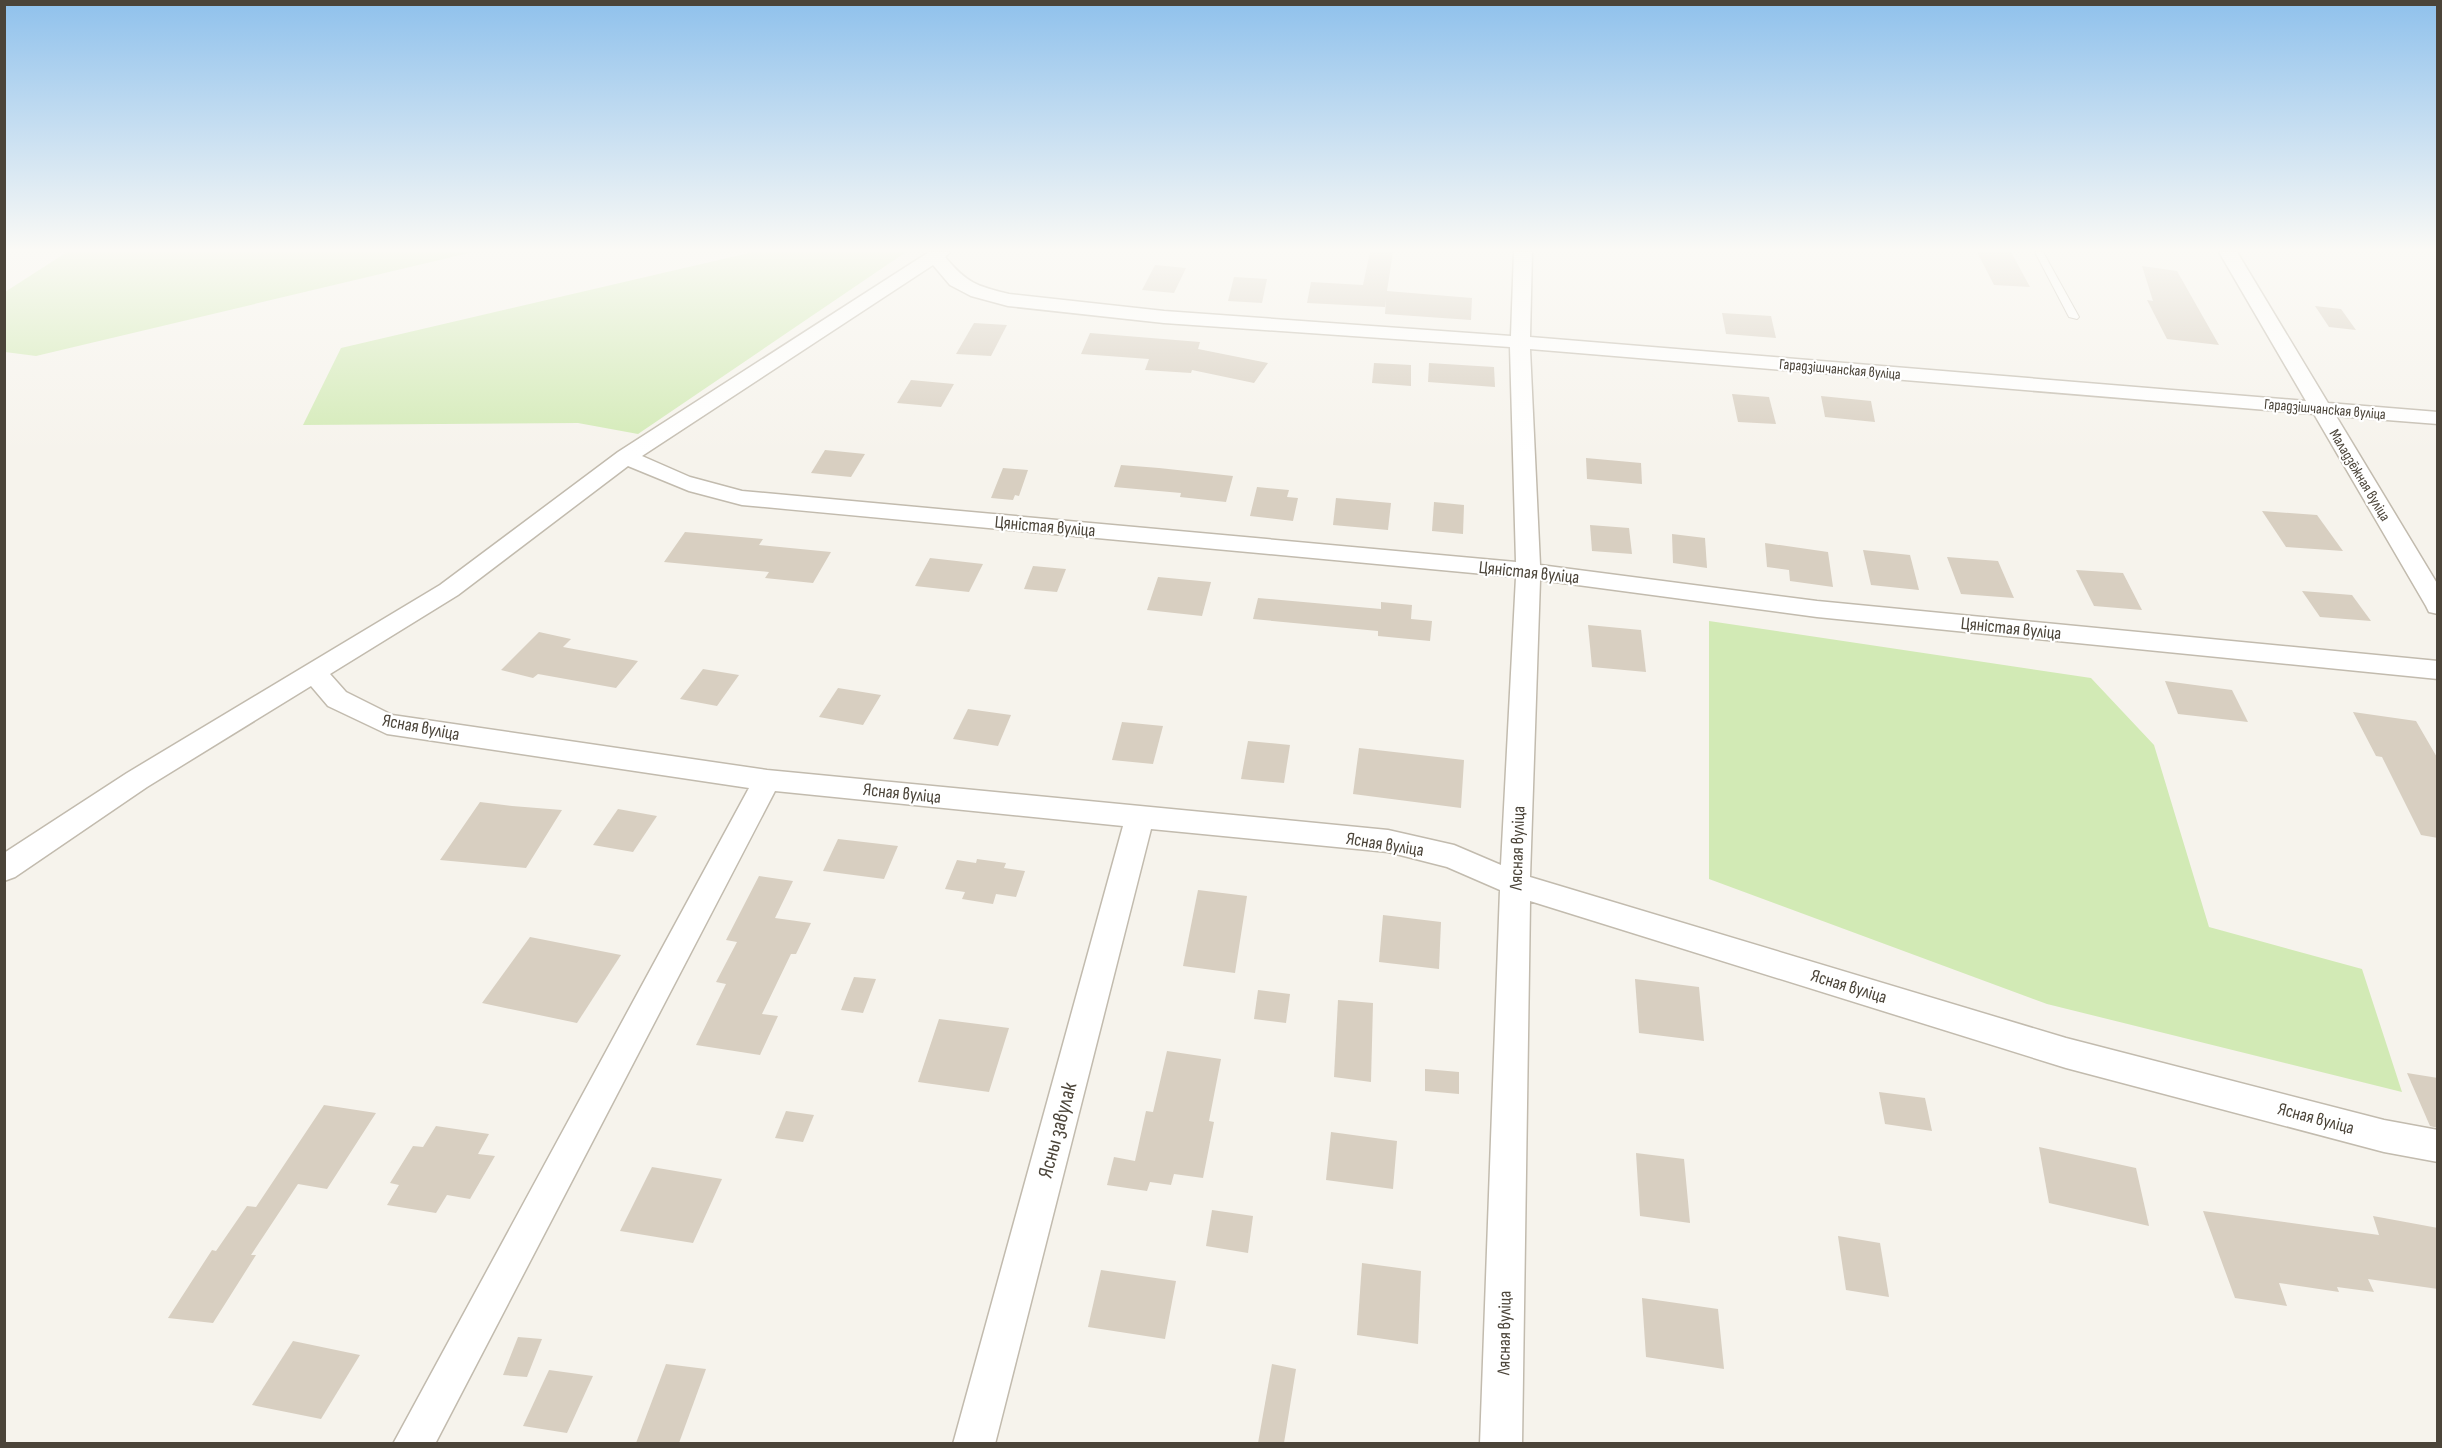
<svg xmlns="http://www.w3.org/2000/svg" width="2442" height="1448" font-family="'Sofia Sans Condensed',sans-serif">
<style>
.green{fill:#d2eab5}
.building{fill:#d8cfc1}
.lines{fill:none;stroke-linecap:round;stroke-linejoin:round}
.lane-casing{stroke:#c2bbae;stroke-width:2}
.street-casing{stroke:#c2bbae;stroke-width:3}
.lane{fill:#fff;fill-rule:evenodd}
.street{fill:#fff;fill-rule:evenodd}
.labels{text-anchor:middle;stroke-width:4.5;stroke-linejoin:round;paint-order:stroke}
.far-street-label{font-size:15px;fill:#4b4439;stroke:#fff}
.street-label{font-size:18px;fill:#4b4439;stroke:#fff}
.near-street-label{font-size:21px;fill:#4b4439;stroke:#fff}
</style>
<rect width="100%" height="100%" fill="#f6f3ec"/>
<g class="green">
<polygon points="67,252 473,252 36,356 5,352 5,292"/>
<polygon points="753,252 906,252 638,434 578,423 303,425 341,348"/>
<polygon points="1709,621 2091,678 2154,745 2209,927 2362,969 2402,1092 2047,1004 1709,879"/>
</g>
<g class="building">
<polygon points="1370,252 1393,252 1387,291 1472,298 1471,320 1385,314 1386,299 1385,307 1307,303 1311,282 1363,285"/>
<polygon points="1977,252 2011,252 2030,287 1994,285"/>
<polygon points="1155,265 1186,268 1174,293 1142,290"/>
<polygon points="2142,266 2177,271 2219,345 2167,339 2147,300 2153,301"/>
<polygon points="1234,277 1267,279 1262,303 1228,301"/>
<polygon points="2315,306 2341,309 2356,330 2329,327"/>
<polygon points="1722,313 1771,316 1776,338 1726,334"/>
<polygon points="974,323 1007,325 991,356 956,354"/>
<polygon points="1090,333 1200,342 1198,349 1268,363 1254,383 1192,370 1191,373 1145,370 1149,359 1081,354"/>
<polygon points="1374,363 1411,365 1411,386 1372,383"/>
<polygon points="1429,363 1494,367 1495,387 1428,382"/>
<polygon points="911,380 954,384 941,407 897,403"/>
<polygon points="1732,394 1769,397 1776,424 1738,422"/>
<polygon points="1821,396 1871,401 1875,422 1825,417"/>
<polygon points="825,450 865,454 851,477 811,473"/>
<polygon points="1586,458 1641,463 1642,484 1587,479"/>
<polygon points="1121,465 1159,468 1233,476 1226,502 1180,497 1181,493 1114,487"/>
<polygon points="1003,468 1028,470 1019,496 1015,495 1013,500 991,498"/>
<polygon points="1257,487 1289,490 1287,497 1298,498 1293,521 1250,516"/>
<polygon points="1336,498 1391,503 1388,530 1333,525"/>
<polygon points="1434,502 1464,505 1463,534 1432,531"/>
<polygon points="2262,511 2317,515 2343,551 2286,547"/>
<polygon points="1590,525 1629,528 1632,554 1592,551"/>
<polygon points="685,532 763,539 759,545 831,552 813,583 765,578 769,572 664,562"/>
<polygon points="1672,534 1705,538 1707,568 1673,563"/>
<polygon points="1765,543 1828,552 1833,587 1790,581 1789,570 1767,567"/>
<polygon points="1863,550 1910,555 1919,590 1871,585"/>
<polygon points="1947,557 1998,561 2014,598 1961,594"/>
<polygon points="930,558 983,564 969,592 915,586"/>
<polygon points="1033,566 1066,569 1057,592 1024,589"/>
<polygon points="2076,570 2123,573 2142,610 2094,606"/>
<polygon points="1158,577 1211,582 1202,616 1147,610"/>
<polygon points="2302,591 2352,595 2371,621 2320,617"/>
<polygon points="1258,598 1381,609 1381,602 1412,605 1411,619 1432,621 1430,641 1378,636 1378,631 1253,619"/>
<polygon points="1588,625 1641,630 1646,672 1592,667"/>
<polygon points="539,632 571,639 563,647 638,661 616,688 538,674 533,678 501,670"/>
<polygon points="703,669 739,675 717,706 680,699"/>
<polygon points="2165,681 2232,690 2248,722 2178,714"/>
<polygon points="838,688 881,695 863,725 819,717"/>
<polygon points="968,709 1011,715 998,746 953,739"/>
<polygon points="2353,712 2416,721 2438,759 2438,838 2421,835 2382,757 2376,756"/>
<polygon points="1122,722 1163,726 1153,764 1112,760"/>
<polygon points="1248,741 1290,745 1284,783 1241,779"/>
<polygon points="1359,748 1464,760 1461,808 1353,794"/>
<polygon points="480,802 512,806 562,810 526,868 440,860"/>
<polygon points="618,809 657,816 633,852 593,845"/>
<polygon points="838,839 898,846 884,879 823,871"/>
<polygon points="977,859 1006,863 1004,868 1025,871 1016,897 996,894 993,904 962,899 965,892 945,889 957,860 976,863"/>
<polygon points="759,876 793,881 775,918 811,923 796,954 791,954 762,1014 778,1016 760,1055 696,1045 726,984 716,982 737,942 726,940"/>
<polygon points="1198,890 1247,896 1235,973 1183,966"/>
<polygon points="1383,915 1441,922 1439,969 1379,962"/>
<polygon points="530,937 621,955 577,1023 482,1003"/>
<polygon points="854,977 876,979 863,1013 841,1010"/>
<polygon points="1635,979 1699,987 1704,1041 1639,1033"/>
<polygon points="1258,990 1290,994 1286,1023 1254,1019"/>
<polygon points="1338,1000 1373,1003 1371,1082 1334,1077"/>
<polygon points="939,1019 1009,1028 989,1092 918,1082"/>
<polygon points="1167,1051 1221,1059 1209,1121 1214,1122 1203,1178 1174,1174 1171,1185 1150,1182 1147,1191 1107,1185 1114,1157 1135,1161 1146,1111 1153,1112"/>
<polygon points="1425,1069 1459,1072 1459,1094 1425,1091"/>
<polygon points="2407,1073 2438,1078 2438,1128 2430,1126"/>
<polygon points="1879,1092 1925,1098 1932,1131 1885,1124"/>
<polygon points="324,1105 376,1113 327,1189 298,1184 251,1255 256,1255 213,1323 168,1318 212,1250 216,1251 247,1206 256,1207"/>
<polygon points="786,1111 814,1115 803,1142 775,1138"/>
<polygon points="436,1126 489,1134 478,1154 495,1156 470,1199 447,1195 436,1213 387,1205 399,1185 390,1183 413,1146 423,1147"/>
<polygon points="1331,1132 1397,1141 1393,1189 1326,1180"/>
<polygon points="2039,1147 2136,1168 2149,1226 2049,1203"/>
<polygon points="1636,1153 1684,1159 1690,1223 1640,1216"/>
<polygon points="652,1167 722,1179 693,1243 620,1231"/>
<polygon points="1212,1210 1253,1216 1248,1253 1206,1246"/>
<polygon points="2203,1211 2379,1235 2373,1216 2438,1228 2438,1289 2368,1279 2374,1292 2337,1287 2339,1292 2279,1283 2287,1306 2235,1298"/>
<polygon points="1838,1236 1880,1243 1889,1297 1846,1290"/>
<polygon points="1362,1263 1421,1271 1418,1344 1357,1335"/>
<polygon points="1101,1270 1176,1281 1165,1339 1088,1327"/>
<polygon points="1642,1298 1718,1309 1724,1369 1646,1357"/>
<polygon points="518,1337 542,1339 527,1377 503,1375"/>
<polygon points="293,1341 360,1355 321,1419 252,1405"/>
<polygon points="666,1364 706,1369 679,1443 636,1443"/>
<polygon points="1272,1364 1296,1369 1284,1443 1258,1443"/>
<polygon points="549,1370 593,1376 567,1433 523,1426"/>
</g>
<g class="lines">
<defs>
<polygon id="lane" points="2035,252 2043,252 2079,317 2077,319 2069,317"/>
<path id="street" d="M929 252H950L945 257C967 283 976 286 1009 294L1164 311 1511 336 1514 252H1532L1530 337 2306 401 2219 252H2237L2328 403 2438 412V424L2336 416 2438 585V614L2429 612 2426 606 2314 414 1530 349 1540 565 1817 601 2438 661V679L1817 617 1540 580 1530 877 2066 1038 2384 1120 2438 1130V1162L2384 1152 2066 1068 1530 901 1522 1444H1480L1500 890 1447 867 1388 852 1151 829 995 1444H953L1123 826 775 791 435 1444H393L749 788 387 734 328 706 311 686 147 787 15 877 4 881V853L127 773 440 585 618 452ZM933 265 950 285 971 296 1008 306 1164 323 1510 347 1516 562 742 491 690 477 642 456ZM628 466 689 491 742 505 1516 577 1501 865 1454 845 1388 830 767 770 392 715 346 692 330 674 458 595Z"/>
</defs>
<use href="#lane" class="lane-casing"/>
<use href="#street" class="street-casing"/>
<use href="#lane" class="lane"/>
<use href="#street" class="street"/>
</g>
<linearGradient id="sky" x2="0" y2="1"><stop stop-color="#8fc1ec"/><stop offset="0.55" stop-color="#fbfaf6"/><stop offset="1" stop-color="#fbfaf6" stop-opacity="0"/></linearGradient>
<rect width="2442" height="455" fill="url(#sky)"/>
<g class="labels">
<g class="far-street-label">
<text transform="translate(1840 369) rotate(5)" y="5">Гарадзішчанская вуліца</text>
<text transform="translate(2325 409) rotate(5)" y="5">Гарадзішчанская вуліца</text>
<text transform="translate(2360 475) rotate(59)" y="5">Маладзёжная вуліца</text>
</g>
<g class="street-label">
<text transform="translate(1045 526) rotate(5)" y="6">Цяністая вуліца</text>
<text transform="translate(1529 572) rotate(6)" y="6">Цяністая вуліца</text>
<text transform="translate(2011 628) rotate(6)" y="6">Цяністая вуліца</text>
<text transform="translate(421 727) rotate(11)" y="6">Ясная вуліца</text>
<text transform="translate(902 793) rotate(6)" y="6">Ясная вуліца</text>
<text transform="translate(1385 844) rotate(9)" y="6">Ясная вуліца</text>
<text transform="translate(1517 848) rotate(-88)" y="6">Лясная вуліца</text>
<text transform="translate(1849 986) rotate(17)" y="6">Ясная вуліца</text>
<text transform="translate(2316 1118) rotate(15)" y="6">Ясная вуліца</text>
<text transform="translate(1504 1333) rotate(-89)" y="6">Лясная вуліца</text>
</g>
<g class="near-street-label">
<text transform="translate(1057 1130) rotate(-75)" y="7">Ясны завулак</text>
</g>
</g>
<rect width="2442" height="1448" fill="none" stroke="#4b4439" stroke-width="12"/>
</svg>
